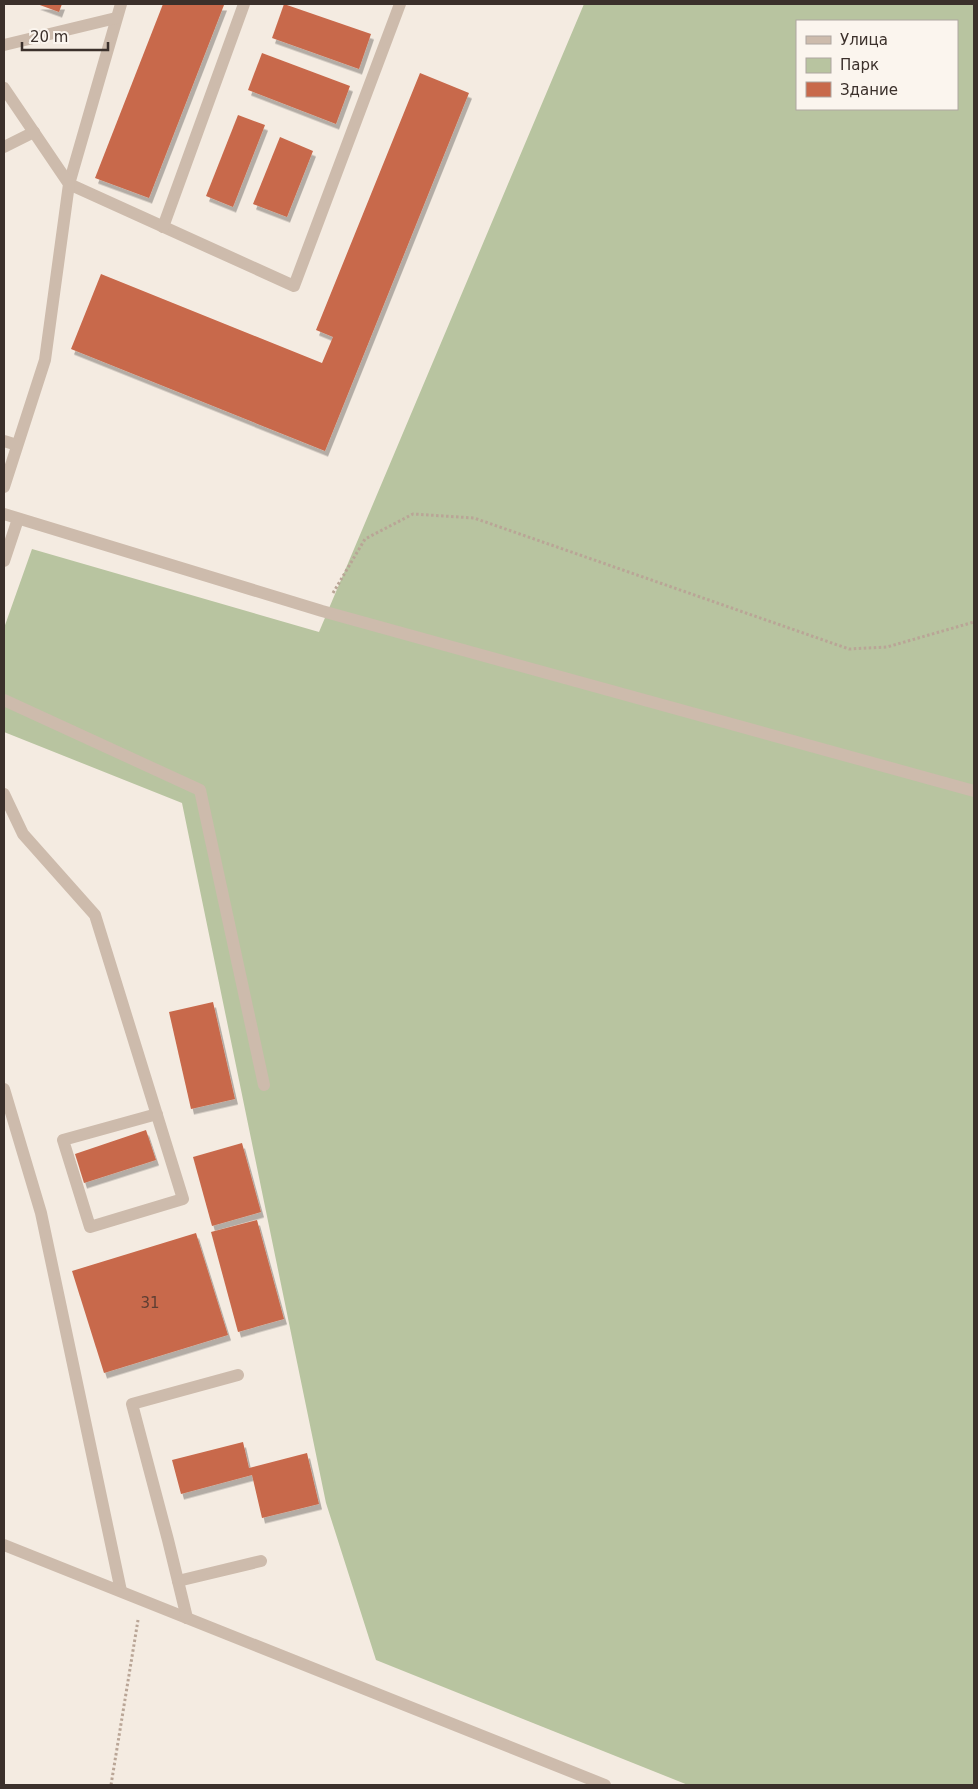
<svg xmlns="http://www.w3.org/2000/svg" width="978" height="1789" font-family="'DejaVu Sans',sans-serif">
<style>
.green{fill:#b8c4a0;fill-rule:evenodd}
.building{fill:#c8694b;filter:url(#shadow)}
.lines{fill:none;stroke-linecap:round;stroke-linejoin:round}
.path{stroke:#b9a596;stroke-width:3;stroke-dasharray:2.5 2.5;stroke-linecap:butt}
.minor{stroke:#cdbbac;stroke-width:12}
.labels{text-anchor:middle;stroke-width:5;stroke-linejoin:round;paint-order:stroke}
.number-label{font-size:15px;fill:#5e3e33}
</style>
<defs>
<filter id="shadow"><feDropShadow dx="3" dy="5.5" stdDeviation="0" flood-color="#0004"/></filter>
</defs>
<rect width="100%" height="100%" fill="#f4ebe1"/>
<path class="green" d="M584 4H974V1785H688L376 1660 326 1503 182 803 4 732V628L32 549 319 632ZM797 21H957V109H797Z"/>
<g class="building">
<polygon points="37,4 62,4 59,12"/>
<polygon points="163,4 224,5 149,198 95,178"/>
<polygon points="284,4 371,34 359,69 272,38"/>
<polygon points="262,53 350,86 336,124 248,90"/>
<polygon points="420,73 469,93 325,451 71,349 101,274 322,363 333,337 316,330"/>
<polygon points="238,115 265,125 233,207 206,196"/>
<polygon points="280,137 313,151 287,217 253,204"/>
<polygon points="213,1002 235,1099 191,1109 169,1012"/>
<polygon points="146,1130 156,1160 84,1183 75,1154"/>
<polygon points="242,1143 261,1212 212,1226 193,1157"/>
<polygon points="257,1220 284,1319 238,1332 211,1232"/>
<polygon points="196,1233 228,1335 104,1373 72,1271"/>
<polygon points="243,1442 249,1468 307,1453 319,1504 262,1518 252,1475 181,1494 172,1460"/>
</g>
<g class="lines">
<g class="path">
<polyline points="333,593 365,539 413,514 474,518 849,649 887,647 974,622"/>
<polyline points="111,1785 138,1620"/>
</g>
<g class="minor">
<polyline points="121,4 69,184 294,286 400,4"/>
<polyline points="4,45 116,18"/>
<polyline points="4,88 69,184 45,360 4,487"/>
<polyline points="4,147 34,132"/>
<polyline points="163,227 244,4"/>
<polyline points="4,441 17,445"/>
<polyline points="4,514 322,611 974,791"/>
<polyline points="4,561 18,519"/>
<polyline points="4,700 200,790 264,1085"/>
<polyline points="4,794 23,834 95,915 183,1199 90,1227 63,1140 157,1114"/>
<polyline points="4,1089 41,1213 121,1591"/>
<polyline points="4,1545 605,1785"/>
<polyline points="178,1581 261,1561"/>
<polyline points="187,1618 168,1540 132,1404 238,1375"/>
</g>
</g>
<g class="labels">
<g class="number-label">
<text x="150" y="1308">31</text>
</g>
</g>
<rect width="978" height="1789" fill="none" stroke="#3b302b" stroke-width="10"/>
<rect x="796" y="20" width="162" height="90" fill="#fbf5ee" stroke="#aea6a0"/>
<rect x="806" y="36" width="25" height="8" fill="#cdbbac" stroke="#aea6a0"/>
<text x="840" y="45" font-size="15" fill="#3b302b">Улица</text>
<rect x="806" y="58" width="25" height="15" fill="#b8c4a0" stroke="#aea6a0"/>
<text x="840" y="70" font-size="15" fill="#3b302b">Парк</text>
<rect x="806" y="82" width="25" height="15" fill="#c8694b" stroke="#aea6a0"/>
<text x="840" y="95" font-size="15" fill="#3b302b">Здание</text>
<path d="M22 42v8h86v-8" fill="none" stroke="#3b302b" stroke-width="2.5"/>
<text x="30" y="42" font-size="15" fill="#3b302b" stroke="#fbf5ee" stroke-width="4" paint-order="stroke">20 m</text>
</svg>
